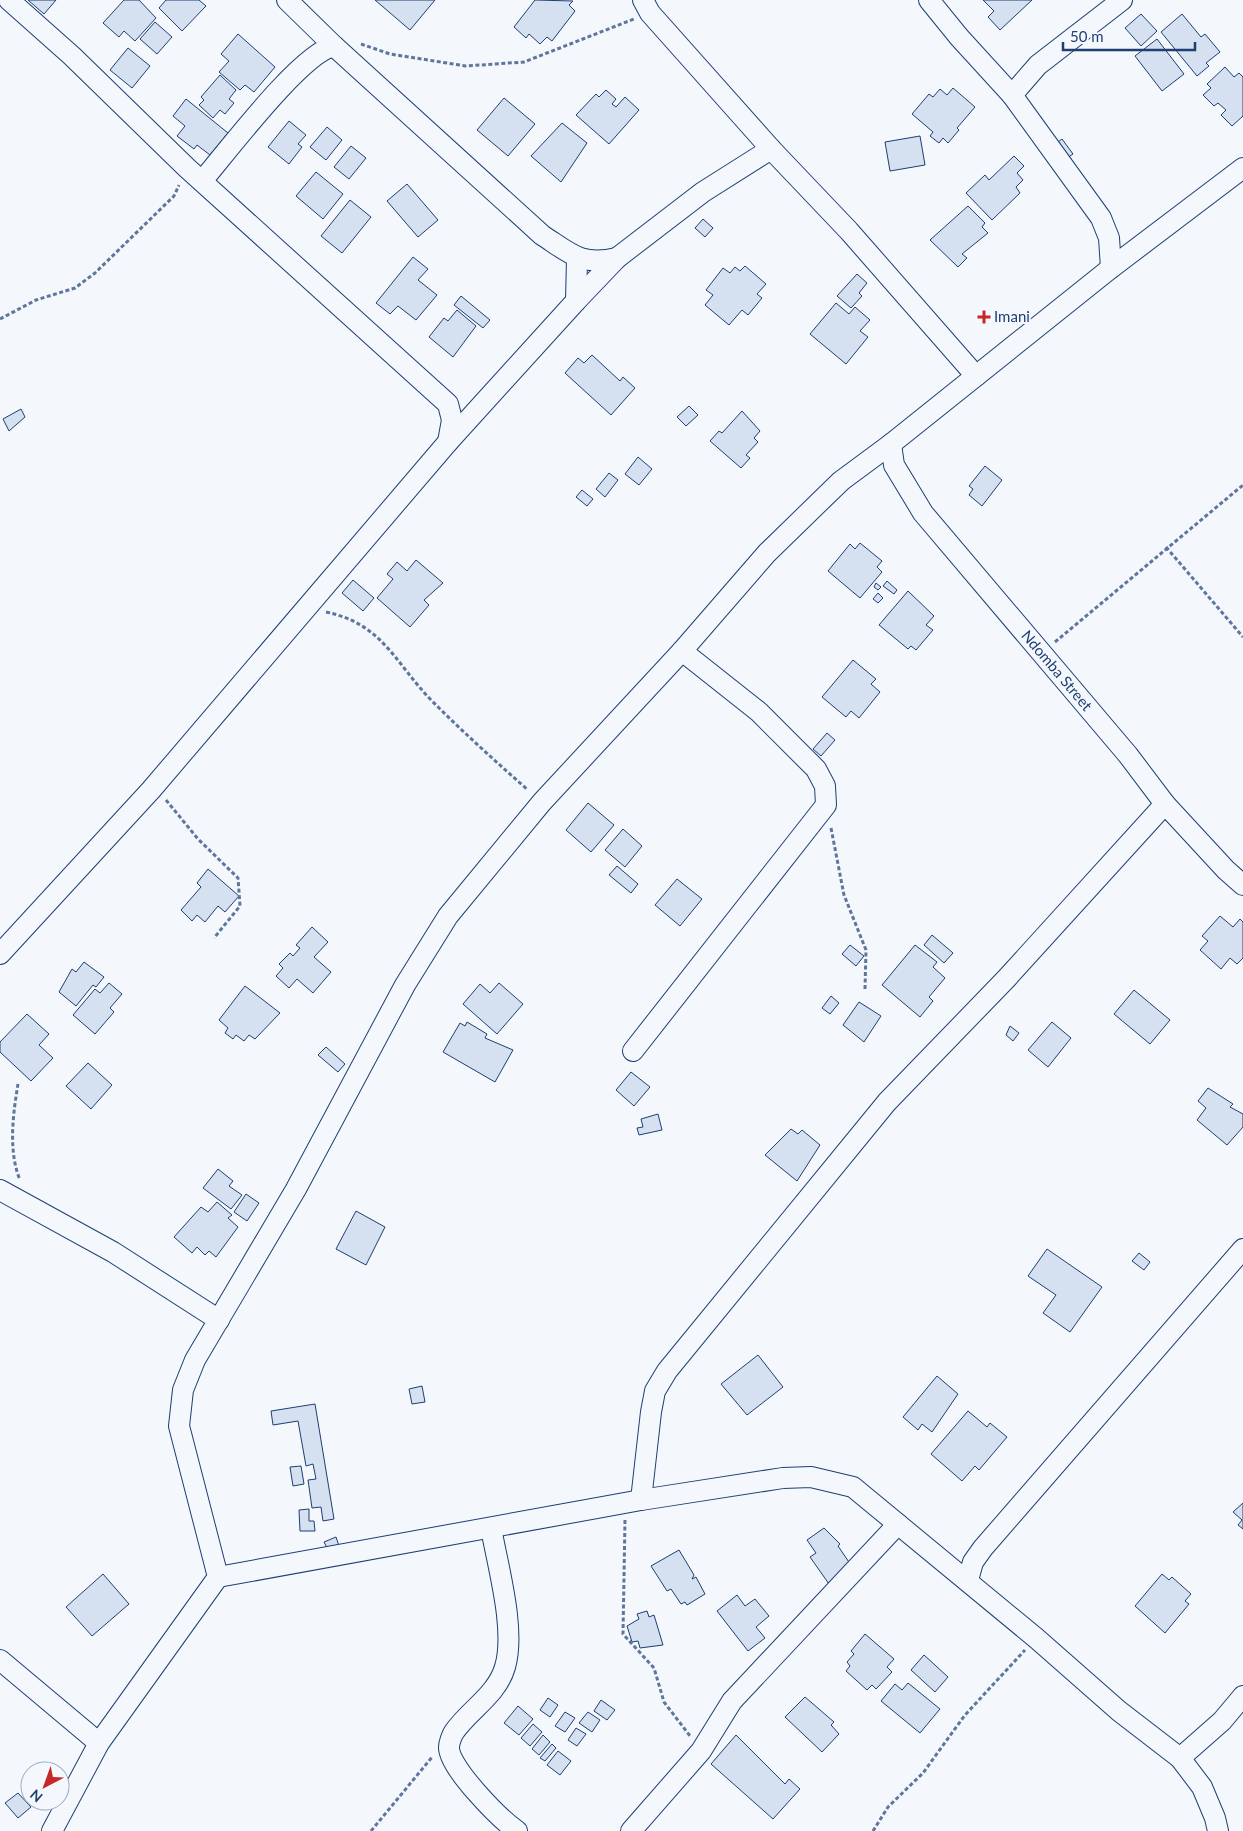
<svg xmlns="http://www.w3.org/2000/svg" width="1243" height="1831" font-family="Lato,sans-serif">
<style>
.building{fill:#d5e0f0;stroke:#1d3f73}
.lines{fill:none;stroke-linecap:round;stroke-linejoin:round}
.minor-casing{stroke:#1d3f73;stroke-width:22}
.path{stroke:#5e769c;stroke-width:3;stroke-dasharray:4 2.5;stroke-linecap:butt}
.minor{stroke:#f4f7fb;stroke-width:20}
.poi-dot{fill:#c62828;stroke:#f4f7fb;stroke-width:2}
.labels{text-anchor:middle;stroke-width:4;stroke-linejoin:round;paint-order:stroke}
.poi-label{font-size:15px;fill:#1d3f73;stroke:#f4f7fb;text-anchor:start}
.street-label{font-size:15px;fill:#1d3f73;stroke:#f4f7fb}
</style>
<rect width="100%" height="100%" fill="#f4f7fb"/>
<g class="building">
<polygon points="28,0 56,0 44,14"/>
<polygon points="124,0 139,0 156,18 135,41 124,31 119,37 103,23"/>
<polygon points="166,0 199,0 206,6 182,31 159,8"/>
<polygon points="375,0 435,0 410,30"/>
<polygon points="535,0 573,1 569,5 575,11 552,41 547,37 540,44 529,34 526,38 514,27"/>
<polygon points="983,0 1032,0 1000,30 988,17 994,11"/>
<polygon points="1141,14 1157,31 1141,46 1125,28"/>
<polygon points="1182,14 1201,37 1205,34 1220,52 1206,63 1209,66 1197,76 1161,32"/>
<polygon points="155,22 172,37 157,54 140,39"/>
<polygon points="238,34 275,67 254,92 245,85 240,90 219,72 229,61 221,54"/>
<polygon points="1157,39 1184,74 1162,91 1135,56"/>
<polygon points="128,48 150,66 132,88 110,70"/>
<polygon points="1225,67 1234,77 1239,73 1243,77 1243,116 1232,126 1221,115 1226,110 1218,103 1214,106 1203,95 1211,88 1207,84"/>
<polygon points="220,75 236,90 229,99 234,103 225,114 220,110 213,118 199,105 204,100 201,97"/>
<polygon points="953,88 975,107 957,128 959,130 948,143 943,138 939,143 930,136 933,132 912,114 929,94 933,97 940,89 947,95"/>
<polygon points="606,90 616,99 612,104 616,107 625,97 639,110 609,144 576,115 596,94 599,97"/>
<polygon points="504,98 535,124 508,156 477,130"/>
<polygon points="186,99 228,133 210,155 197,145 194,149 177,136 185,126 173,116"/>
<polygon points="289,121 306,135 298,144 302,147 289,164 268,147"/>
<polygon points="562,123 587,143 561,182 531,156"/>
<polygon points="327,127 342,140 326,160 310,147"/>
<polygon points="920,136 925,165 890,171 885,142"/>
<polygon points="1062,139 1073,154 1064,160 1053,146"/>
<polygon points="351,146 366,158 349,179 334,167"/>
<polygon points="1014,156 1024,166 1017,173 1023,180 1016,187 1020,193 992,220 966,193 985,175 989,180"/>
<polygon points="316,172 343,194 323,219 296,196"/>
<polygon points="407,184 438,220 418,237 387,201"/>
<polygon points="350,200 371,217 342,253 321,236"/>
<polygon points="968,206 985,223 982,227 988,233 962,254 967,258 958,267 930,240"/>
<polygon points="703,219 713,228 705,237 695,228"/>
<polygon points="413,257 428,269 418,280 437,295 416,320 398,306 390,314 376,303"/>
<polygon points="745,266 766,284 757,294 762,298 748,315 742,310 729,325 705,305 713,295 706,290 723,268 730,273 735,267 740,271"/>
<polygon points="857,274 867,283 859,293 862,296 851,308 837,296"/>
<polygon points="461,296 490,320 483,328 454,305"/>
<polygon points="836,303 849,314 855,307 870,320 860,331 868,337 846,364 810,334"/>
<polygon points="457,310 476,326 453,357 429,337 444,318 448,321"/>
<polygon points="592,355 620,381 623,377 635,388 611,415 565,373 578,358 584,363"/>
<polygon points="689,406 698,415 686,426 677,417"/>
<polygon points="21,409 25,417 9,431 3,419"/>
<polygon points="742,411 760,431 754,438 758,442 746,455 750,458 741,468 710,441 719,431 722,433"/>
<polygon points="638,457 652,469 639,485 625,474"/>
<polygon points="985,466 1002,480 982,506 969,495 973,489 969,486"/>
<polygon points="609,473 618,480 605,497 596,489"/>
<polygon points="582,490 593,499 587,506 576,497"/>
<polygon points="860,543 882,561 877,567 882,572 860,598 828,571 850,544 855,549"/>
<polygon points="416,560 443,583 424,600 429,605 410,627 377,598 393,579 387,574 397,562 407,571"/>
<polygon points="353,580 374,598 363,611 342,593"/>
<polygon points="887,581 897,590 894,594 883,586"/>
<polygon points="876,583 881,587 878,590 874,587"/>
<polygon points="908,591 934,616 926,625 933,630 916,650 911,646 908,649 879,625"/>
<polygon points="878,593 883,598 878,603 873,599"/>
<polygon points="853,660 876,679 871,684 880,692 859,718 851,711 846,717 822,697"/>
<polygon points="827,733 835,740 821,756 813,749"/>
<polygon points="588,803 614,825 591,852 566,830"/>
<polygon points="623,829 642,846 625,867 605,850"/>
<polygon points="617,866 638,884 631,893 609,875"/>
<polygon points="208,869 239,896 225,912 218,906 205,922 197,915 192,921 181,910 201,887 197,883"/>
<polygon points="677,879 702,899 680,926 655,905"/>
<polygon points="1220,916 1233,927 1240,919 1243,922 1243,958 1237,964 1230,958 1221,969 1200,950 1208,941 1202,936"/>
<polygon points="312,927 328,942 314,957 331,972 313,993 297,979 289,988 276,976 283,968 279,964 290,953 293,956 300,948 296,945"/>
<polygon points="932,935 953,953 944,963 924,945"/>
<polygon points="850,945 864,956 856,966 842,954"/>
<polygon points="915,945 937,962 933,967 945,978 929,997 933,1001 920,1017 882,985"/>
<polygon points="84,962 104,977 96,987 93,985 76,1006 59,992 72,969 76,972"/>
<polygon points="109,983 122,994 110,1008 114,1012 95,1034 73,1015 95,989 100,993"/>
<polygon points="499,983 523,1004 497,1034 463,1004 480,984 490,993"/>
<polygon points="245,986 280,1013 255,1039 249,1035 244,1041 236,1035 233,1039 225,1033 228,1028 219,1020"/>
<polygon points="1134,990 1170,1020 1150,1044 1114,1014"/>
<polygon points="831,996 839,1003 830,1014 822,1008"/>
<polygon points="859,1002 881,1016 864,1042 843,1025"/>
<polygon points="27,1014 49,1034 39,1045 53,1058 31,1081 0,1052 0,1042"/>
<polygon points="467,1022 487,1034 485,1038 513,1050 495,1082 443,1052 460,1023 465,1026"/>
<polygon points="1052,1022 1071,1038 1048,1067 1028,1050"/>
<polygon points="1010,1026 1019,1033 1013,1041 1006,1035"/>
<polygon points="326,1047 345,1064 338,1072 318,1055"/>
<polygon points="88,1063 112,1085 91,1109 66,1086"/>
<polygon points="631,1072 650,1087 634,1106 616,1090"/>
<polygon points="1208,1088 1233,1104 1230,1107 1243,1114 1243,1127 1227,1145 1197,1120 1206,1108 1198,1101"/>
<polygon points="658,1114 662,1130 639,1135 637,1128 643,1127 641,1119"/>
<polygon points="791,1129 798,1134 802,1130 820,1145 797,1181 765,1155"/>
<polygon points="218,1169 233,1181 229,1186 242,1195 231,1209 203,1188"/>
<polygon points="246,1194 259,1203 247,1221 234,1212"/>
<polygon points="217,1202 232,1215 228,1218 238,1227 216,1257 209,1251 205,1255 197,1247 192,1253 174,1237 201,1207 208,1212"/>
<polygon points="356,1211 385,1227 366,1265 336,1249"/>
<polygon points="1047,1249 1102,1287 1070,1332 1043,1313 1056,1295 1028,1276"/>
<polygon points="1139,1253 1150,1262 1144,1270 1132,1261"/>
<polygon points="758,1355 783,1387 747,1415 721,1384"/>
<polygon points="937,1376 958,1394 932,1432 922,1424 918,1430 903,1417"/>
<polygon points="422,1386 425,1402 412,1404 409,1389"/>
<polygon points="315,1404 334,1519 323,1521 321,1507 312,1508 308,1480 316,1479 313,1464 306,1466 298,1421 273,1425 271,1411"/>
<polygon points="968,1411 987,1427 990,1423 1007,1437 979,1470 975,1466 962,1481 931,1454"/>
<polygon points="301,1466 304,1484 293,1486 290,1467"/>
<polygon points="1243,1503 1243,1529 1238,1525 1242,1520 1233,1512"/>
<polygon points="309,1509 309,1521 314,1521 315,1531 300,1531 299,1510"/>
<polygon points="824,1528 840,1544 838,1546 853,1568 829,1584 810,1557 816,1553 807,1540"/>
<polygon points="336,1537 339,1546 328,1550 324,1542"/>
<polygon points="679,1550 694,1575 692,1579 696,1577 705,1594 687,1605 685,1602 681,1604 671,1589 667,1591 651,1566"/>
<polygon points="103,1574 129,1604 92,1636 66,1607"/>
<polygon points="1162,1574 1169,1580 1172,1577 1191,1594 1185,1601 1189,1604 1165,1633 1135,1606"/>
<polygon points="737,1595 745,1606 755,1599 769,1616 756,1627 765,1638 748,1651 717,1611"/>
<polygon points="647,1611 649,1617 654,1615 663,1645 640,1648 638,1641 632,1642 627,1626 639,1619 637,1614"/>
<polygon points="865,1634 894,1659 887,1667 892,1672 876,1689 872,1685 867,1690 846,1671 850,1666 847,1662 854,1654 851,1651"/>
<polygon points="924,1655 948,1677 935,1692 911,1670"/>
<polygon points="908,1683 940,1709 920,1733 881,1701 895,1684 902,1690"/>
<polygon points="805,1697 834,1722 831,1725 839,1734 822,1752 785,1717"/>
<polygon points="548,1698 558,1705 550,1717 540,1710"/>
<polygon points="601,1700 615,1710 607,1720 594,1711"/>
<polygon points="518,1706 533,1719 519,1735 504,1723"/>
<polygon points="565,1712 575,1718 565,1732 555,1726"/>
<polygon points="588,1712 600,1720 592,1732 579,1723"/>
<polygon points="533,1724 542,1732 530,1746 521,1738"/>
<polygon points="576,1728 586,1734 577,1746 568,1740"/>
<polygon points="543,1735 550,1742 539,1755 532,1749"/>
<polygon points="736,1735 785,1784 789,1779 800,1789 773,1819 711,1764"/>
<polygon points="552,1744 556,1748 545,1761 540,1758"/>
<polygon points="558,1751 571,1761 560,1775 547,1765"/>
<polygon points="18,1793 31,1807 18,1818 5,1803"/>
</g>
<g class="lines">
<defs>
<g id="minor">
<polyline points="9,0 72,56 187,168 448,404 452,420 448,442"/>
<path d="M287 0 334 46 542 235C571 254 581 266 617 258"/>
<polyline points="643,0 650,13 771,149 849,231 976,376"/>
<polyline points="929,0 959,37 1012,95 1101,218 1109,238 1111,268"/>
<polyline points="1012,95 1038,65 1122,0"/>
<path d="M202 181C227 152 301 53 334 46"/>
<polyline points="576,301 577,259"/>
<path id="s1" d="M891 444 894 465 923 513 1128 755 1165 804 1226 870 1243 885"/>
<polyline points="0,954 151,790 448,442 576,301 617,258 703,192 771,149"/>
<polyline points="633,1051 826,805 825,786 816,769 759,712 682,651"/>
<polyline points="0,1190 113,1252 219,1320"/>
<polyline points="641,1500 651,1412 655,1391 667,1371 887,1102 1006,979 1165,804"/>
<path d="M491 1528C498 1567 516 1630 505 1667 497 1695 469 1710 454 1732 452 1735 449 1743 449 1747 448 1767 500 1819 517 1831"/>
<polyline points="218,1577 641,1500 783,1478 811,1477 853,1487 1036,1638 1119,1711 1180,1758 1202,1787 1215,1818 1218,1831"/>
<polyline points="968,1580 973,1562 983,1548 1243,1249"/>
<polyline points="0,1660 99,1743"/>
<polyline points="1180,1758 1222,1721 1243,1696"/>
<polyline points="52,1831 99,1743 218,1577 179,1426 183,1390 195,1360 296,1189 405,985 448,916 542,802 682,651 767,553 841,481 891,444 1111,268 1243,168"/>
<polyline points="631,1831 701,1751 732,1701 898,1524"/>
</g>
</defs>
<use href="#minor" class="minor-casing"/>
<g class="path">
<polyline points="361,44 390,54 466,66 524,62 634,19"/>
<polyline points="0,319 36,300 75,288 95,273 174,196 179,185"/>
<polyline points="1166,547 1243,637"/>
<path d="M326 612C383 624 395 663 432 701 463 732 495 761 528 790"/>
<polyline points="1055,642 1243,485"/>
<polyline points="166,800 198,839 238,878 240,906 214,938"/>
<polyline points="831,828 844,895 866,950 865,989"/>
<path d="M18 1084C13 1114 8 1151 20 1180"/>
<polyline points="625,1520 623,1634 654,1668 664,1702 690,1736"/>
<polyline points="371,1831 433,1756"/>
<polyline points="873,1831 888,1807 923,1773 965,1715 1025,1650"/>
</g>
<use href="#minor" class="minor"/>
</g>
<path class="poi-dot" d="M981.5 309.5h5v5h5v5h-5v5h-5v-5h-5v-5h5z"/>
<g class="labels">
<g class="poi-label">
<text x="994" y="322">Imani</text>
</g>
<g class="street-label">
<text dy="5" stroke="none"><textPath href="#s1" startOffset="284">Ndomba Street</textPath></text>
</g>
</g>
<g transform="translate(45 1786) rotate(221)"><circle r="24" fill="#f4f7fb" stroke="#9eadc5"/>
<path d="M0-4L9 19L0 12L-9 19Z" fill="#c62828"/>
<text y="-8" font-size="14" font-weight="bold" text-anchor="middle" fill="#1d3f73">N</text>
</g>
<path d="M1063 42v8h132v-8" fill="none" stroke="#1d3f73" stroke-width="2.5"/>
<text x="1070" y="42" font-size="15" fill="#1d3f73" stroke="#f4f7fb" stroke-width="4" paint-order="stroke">50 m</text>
</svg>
